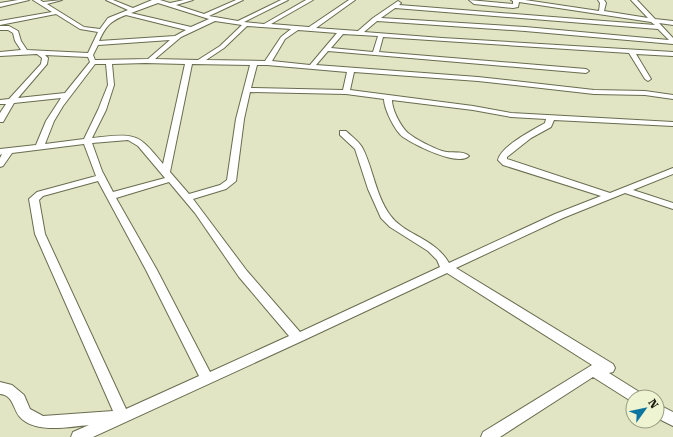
<svg xmlns="http://www.w3.org/2000/svg" width="673" height="437" font-family="'Roboto Serif',serif">
<style>
.lines{fill:none;stroke-linecap:round;stroke-linejoin:round}
.street-casing{stroke:#696d4f;stroke-width:2}
.street{fill:#fff;fill-rule:evenodd}
</style>
<rect width="100%" height="100%" fill="#e1e5c4"/>
<g class="lines">
<defs>
<g id="street">
<polygon points="18,0 29,0 0,7 0,3"/>
<path d="M33 0H40L43 2 62 0 47 4 84 27 100 29 108 18 128 10 106 0H113L133 8 152 0H160L170 3 184 0H193L176 5 204 14 236 0H243L209 16 238 21 281 0H288L244 22 264 24 306 0H313L271 24 309 27 349 0H355L316 28 358 31 373 18 398 1 401 3 399 5 655 25 651 22 519 2 518 7 513 8 474 4 469 0 513 4V1L511 0H525L599 11 600 3 598 0H604L606 3 604 11 648 18 631 0H637L655 19 673 21V25L659 23 673 38V44L525 31 377 21 364 32 442 38 673 52V56L636 54 651 79 648 81 645 79 629 53 383 37 379 52 586 69 589 71 586 73 328 51 316 65 478 77 594 90 645 91 673 95V99L645 95 594 94 478 81 354 72 350 90 473 106 511 113 673 122V126L554 120 551 127 531 138 507 157V159L610 193 673 168V174L633 190 673 203V209L625 193 563 218 456 268 613 364 615 368 613 372 609 373 641 393 643 397H633V402L631 401 593 377 500 437H481L483 432 592 365 447 273 302 341 93 437H71L73 432 89 425C69 427 33 434 19 416 13 408 13 395 0 394V382L12 385 24 395 30 409 43 416 113 411 35 234 29 199 37 192 96 176 84 144 12 153 3 166 0 167V158L2 154 0 155V149L36 145 46 121 61 98 14 103 3 122H0V113L6 104H0V100L9 99 41 64 42 58 37 54 0 56V52L21 50 15 41 13 33 8 30H0V26H9L18 31 21 41 27 50 88 53 98 32 80 29 56 14 0 25V21L52 12ZM158 3 209 19 191 27 131 13ZM395 8 658 29 669 40 525 27 381 18ZM126 15 186 30 175 36 99 41C106 26 110 21 126 15ZM215 21 242 25 220 46 198 60 155 59 181 37ZM247 26 291 29 281 37 265 61 206 60 224 48ZM298 30 337 33 310 65 272 61 285 39ZM343 34 378 36 373 52 331 48ZM170 40 148 59 95 60 93 55 98 45ZM45 55 88 57 90 62 65 93 18 98 47 64 48 58ZM145 63 185 64 163 164C157 157 151 149 144 143 131 131 108 137 92 138L106 110 114 85 112 64ZM95 64H106L108 85 98 110 84 139 45 144 54 121 63 106ZM192 64 250 65 236 119 227 180 220 185 189 194 170 172ZM257 65H267L347 72 343 90 251 88ZM250 92 346 94 384 99C384 109 395 131 403 137 415 145 458 167 469 156 463 150 450 154 442 151 433 148 415 139 408 133 401 127 392 110 392 100L473 110 511 117 546 119 545 123C533 130 501 146 498 160L503 165 601 196 555 214 449 263C435 238 404 235 390 215 376 196 373 169 363 149 360 142 351 136 346 131H340V135L355 149 368 189 381 218 390 227 428 251 437 260 440 267 300 332 247 271 193 199 226 189 236 181 244 119ZM128 140 138 146 165 178 113 192 102 171 92 143ZM98 181 146 270 199 376 126 409 45 234 39 200 43 196ZM169 182 195 213 239 277 289 336 210 372 157 270 116 198Z"/>
<polygon points="657,404 673,412 673,426 657,418"/>
</g>
</defs>
<use href="#street" class="street-casing"/>
<use href="#street" class="street"/>
</g>
<g transform="translate(645 409) rotate(57)"><circle r="19" fill="#eef3d1" stroke="#999d83"/>
<path d="M0-3L7 15L0 10L-7 15Z" fill="#0c75a0"/>
<text y="-6" font-size="11" font-weight="bold" text-anchor="middle" fill="#191b0f">N</text>
</g>
</svg>
